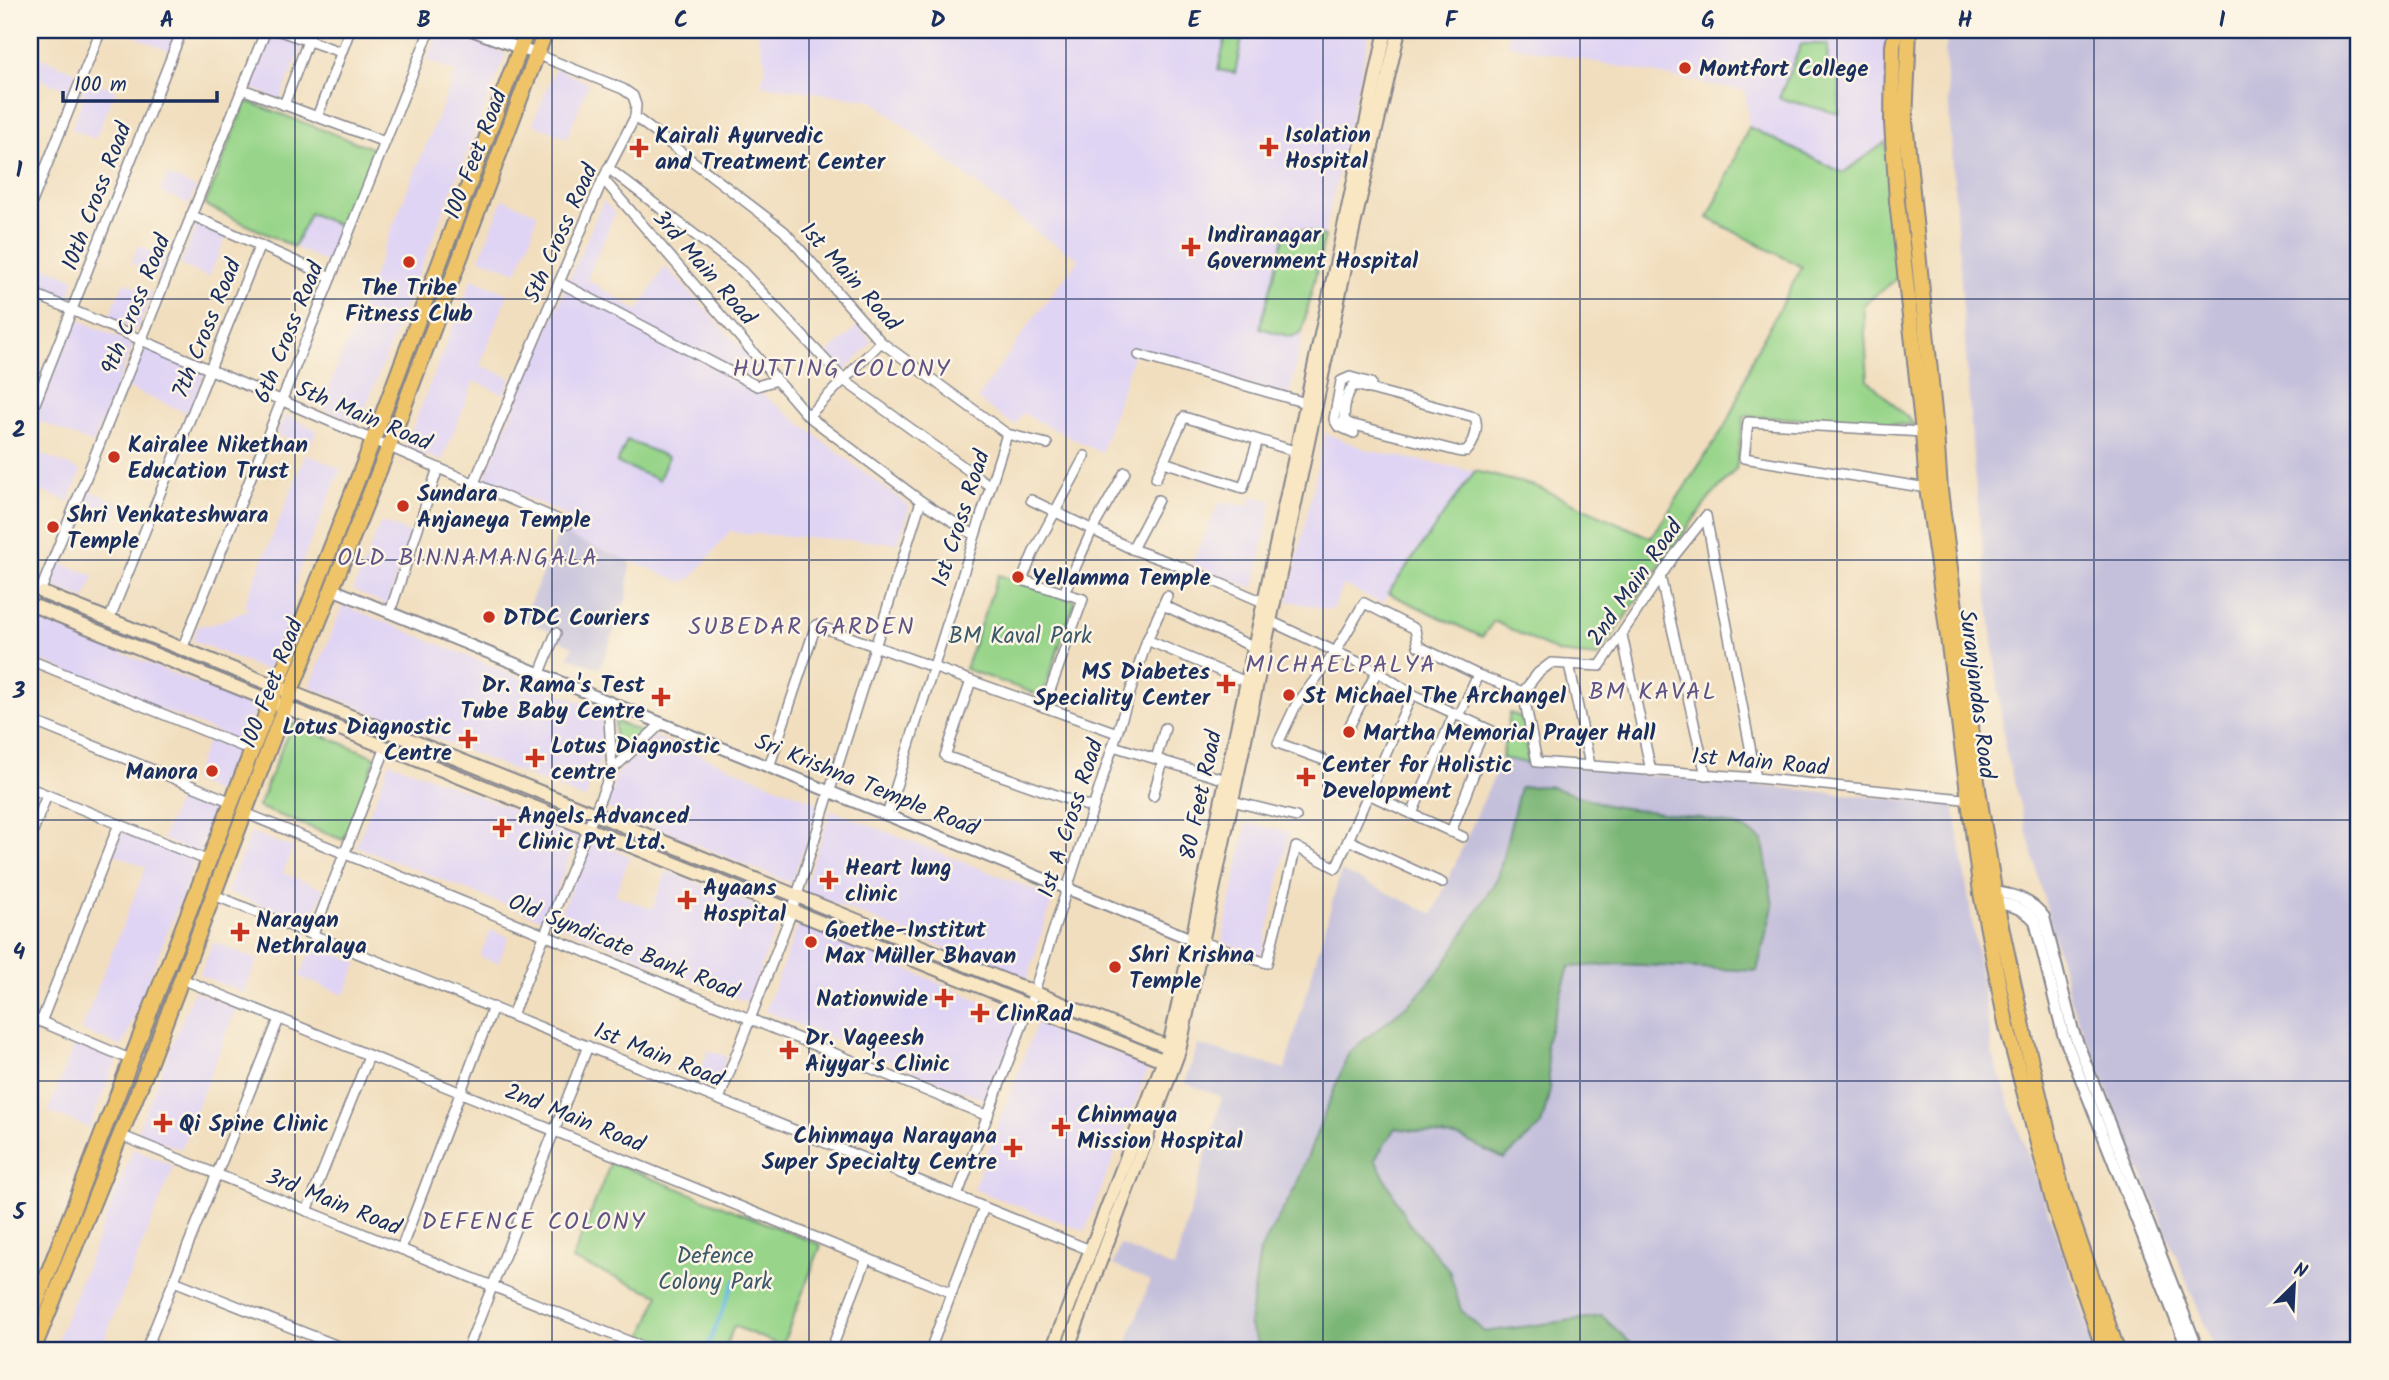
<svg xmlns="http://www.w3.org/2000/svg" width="2389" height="1380" font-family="Kalam,sans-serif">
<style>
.built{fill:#e0d4f4}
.industrial{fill:#c4c0db}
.green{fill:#98d58a;stroke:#5a8274;stroke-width:2}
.forest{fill:#7ab676;stroke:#4a726a;stroke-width:2}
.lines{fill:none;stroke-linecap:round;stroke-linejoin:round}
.stream{stroke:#6bbce6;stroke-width:3.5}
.minor-casing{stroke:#86868e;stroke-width:12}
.tertiary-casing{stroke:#86868e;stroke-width:14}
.secondary-casing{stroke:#86868e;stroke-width:16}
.primary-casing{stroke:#86868e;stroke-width:18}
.minor{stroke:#fff;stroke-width:9}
.tertiary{stroke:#fff;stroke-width:10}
.secondary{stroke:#f9e7c3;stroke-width:12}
.primary{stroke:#efc469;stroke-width:14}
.grid{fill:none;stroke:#1b2f5e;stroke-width:2;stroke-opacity:0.55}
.poi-dot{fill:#c8321e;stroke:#fcf5e5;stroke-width:2.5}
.labels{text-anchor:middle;stroke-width:5;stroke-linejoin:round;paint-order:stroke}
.poi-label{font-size:23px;font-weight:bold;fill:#1b2f5e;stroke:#fcf5e5;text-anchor:start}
.street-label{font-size:23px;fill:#1b2f5e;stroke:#fcf5e5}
.park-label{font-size:23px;fill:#3a5869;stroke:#fcf5e5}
.neighbourhood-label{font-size:24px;letter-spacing:2px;fill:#5f5485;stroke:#fcf5e5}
.neatline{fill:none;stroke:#1b2f5e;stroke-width:2.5}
.grid-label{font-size:23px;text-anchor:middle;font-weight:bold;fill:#1b2f5e}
</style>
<rect width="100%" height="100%" fill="#fcf5e5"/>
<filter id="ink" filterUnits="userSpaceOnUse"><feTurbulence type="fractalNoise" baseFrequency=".0143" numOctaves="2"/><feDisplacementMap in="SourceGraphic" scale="14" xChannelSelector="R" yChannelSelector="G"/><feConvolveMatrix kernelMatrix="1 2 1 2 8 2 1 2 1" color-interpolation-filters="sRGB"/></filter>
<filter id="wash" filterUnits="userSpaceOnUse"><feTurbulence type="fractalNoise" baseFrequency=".00686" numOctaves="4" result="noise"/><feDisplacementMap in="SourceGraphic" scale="28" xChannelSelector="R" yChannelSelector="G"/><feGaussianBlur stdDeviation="1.57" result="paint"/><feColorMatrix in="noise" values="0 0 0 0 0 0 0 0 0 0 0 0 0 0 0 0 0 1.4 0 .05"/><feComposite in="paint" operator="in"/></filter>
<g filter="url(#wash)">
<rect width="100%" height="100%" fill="#f1debe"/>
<g class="built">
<polygon points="139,30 166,30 177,34 170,51 136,37"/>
<polygon points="440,30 449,30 506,54 359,424 321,407 407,191 456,72 427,60"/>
<polygon points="757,30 1370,30 1289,396 1135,350 1101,453 1022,413 1015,426 977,399 1033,319 1079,259 1039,234 872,100 761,85 766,67"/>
<polygon points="1509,30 1889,30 1886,142 1844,173 1749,127 1745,91 1508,45"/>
<polygon points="270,32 303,45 280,100 247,86"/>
<polygon points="30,53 77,72 69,91 30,75"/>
<polygon points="555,68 589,83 567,138 533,124"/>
<polygon points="88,78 116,90 95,139 71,129 85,95 81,93"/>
<polygon points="167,175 196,188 189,204 160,192"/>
<polygon points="503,199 537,213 532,235 517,272 480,258"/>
<polygon points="603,201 615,213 587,279 638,311 665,266 749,356 749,384 910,507 898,543 737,533 731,530 692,578 683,582 564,535 570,517 484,479"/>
<polygon points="310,212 344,228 328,263 294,247"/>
<polygon points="198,223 227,235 209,277 180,265"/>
<polygon points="139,245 167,257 160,275 131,263"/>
<polygon points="30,260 75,279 69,298 30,282"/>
<polygon points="472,279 508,294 480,365 511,378 504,394 474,381 442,461 405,447"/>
<polygon points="124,282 152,293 137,330 109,318"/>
<polygon points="75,318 133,344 93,444 34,419"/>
<polygon points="858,326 872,342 845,371 828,353"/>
<polygon points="144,347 205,372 188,413 127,388"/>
<polygon points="285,415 317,430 309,448 277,434"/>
<polygon points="1325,433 1370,451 1475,471 1382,604 1344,585 1332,610 1288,601"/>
<polygon points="30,449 81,471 69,502 30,486"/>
<polygon points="306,454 341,469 298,572 290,620 267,671 192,640 198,626 214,624 249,609 244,606"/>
<polygon points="85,489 120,503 113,521 79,507"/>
<polygon points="1251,496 1272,501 1254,588 1191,564 1220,502 1249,506"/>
<polygon points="381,522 410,533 387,605 353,590"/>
<polygon points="57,561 94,576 85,599 47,583"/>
<polygon points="343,605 602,711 602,754 585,799 310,687"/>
<polygon points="30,615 256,708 241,742 30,656"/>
<polygon points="654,736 820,804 791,883 606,808 617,774"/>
<polygon points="209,738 237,750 219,793 191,781"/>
<polygon points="390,762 579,835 544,920 356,846"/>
<polygon points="181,793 217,808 198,854 162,839"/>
<polygon points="831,810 1053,897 1027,981 803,891"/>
<polygon points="1247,823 1290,832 1262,955 1222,942"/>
<polygon points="123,831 196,860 122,1047 81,1030 146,867 114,854"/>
<polygon points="251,832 293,848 283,873 324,889 311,924 227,892"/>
<polygon points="590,840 630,856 615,895 652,909 667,871 781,916 747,1002 556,924"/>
<polygon points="799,923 1021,1018 988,1101 765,1011"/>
<polygon points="491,930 509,937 498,963 480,956"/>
<polygon points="213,942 258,960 244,993 200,975"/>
<polygon points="313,945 358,962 345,995 300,977"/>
<polygon points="194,991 236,1008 181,1149 137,1132"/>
<polygon points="1037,1023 1149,1066 1085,1231 973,1189"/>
<polygon points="76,1041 117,1058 89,1128 48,1111"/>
<polygon points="709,1050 727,1057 714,1089 696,1081"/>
<polygon points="133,1149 174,1166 100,1350 53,1350"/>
</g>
<g class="industrial">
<polygon points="1950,30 2359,30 2359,1350 2215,1350 2071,1002 2005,748 1974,472 1945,50"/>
<polygon points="559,533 630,561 627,597 600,668 568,657 573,646 559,640 556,633 523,620"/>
<polygon points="1502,758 1528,763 1954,805 1993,1056 2097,1350 1125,1350 1150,1281 1113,1265 1120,1245 1174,1268 1222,1097 1185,1083 1198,1045 1285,1069 1341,871 1433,914"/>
</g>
<g class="green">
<polygon points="1226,35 1242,39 1235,73 1218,70"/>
<polygon points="1801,44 1828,44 1827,69 1839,70 1839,114 1779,98"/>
<polygon points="246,101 377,150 344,228 310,213 294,247 205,205"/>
<polygon points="1749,127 1843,173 1886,142 1899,277 1863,305 1868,380 1915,425 1744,416 1736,469 1709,499 1661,564 1598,657 1559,653 1494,621 1482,637 1388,593 1475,471 1535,486 1651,538 1729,420 1755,353 1802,267 1708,218"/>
<polygon points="1287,226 1325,236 1302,332 1291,337 1260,328"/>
<polygon points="627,440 668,457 659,480 617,463"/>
<polygon points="998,575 1075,601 1042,696 965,669"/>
<polygon points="1510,713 1526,719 1528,763 1502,758"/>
<polygon points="615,721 646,734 618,761 614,759"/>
<polygon points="292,723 376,757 343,840 258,807"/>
<polygon points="611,1162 821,1245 782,1346 734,1326 724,1350 668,1350 642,1339 659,1295 572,1260"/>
</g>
<polygon class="forest" points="1548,786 1610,806 1700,818 1744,828 1763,841 1773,906 1757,971 1621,964 1569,967 1546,1043 1550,1090 1541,1126 1504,1159 1461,1138 1395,1128 1375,1159 1407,1221 1449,1270 1461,1310 1484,1332 1602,1316 1638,1350 1261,1350 1249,1324 1260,1251 1295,1188 1349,1052 1415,999 1444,965 1498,877 1520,787"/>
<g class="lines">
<polyline class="stream" points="706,1350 735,1280"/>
</g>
</g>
<g filter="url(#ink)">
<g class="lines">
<defs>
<g id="minor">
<polyline points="277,30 341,52"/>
<polyline points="242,89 385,142"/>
<polyline points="284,105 312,30"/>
<polyline points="317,117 350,30"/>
<polyline points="635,117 784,231 881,342 1007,434 1047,444"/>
<polyline points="608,168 742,271 845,381 990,486"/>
<polyline points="603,179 808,416 921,501 974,535"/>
<polyline points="30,207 101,30"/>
<polyline points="191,215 331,277"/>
<polyline points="559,282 757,386 777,380"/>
<polyline points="30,292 568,524"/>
<polyline points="1139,355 1306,403"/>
<path d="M1353 386H1359L1475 417C1479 428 1474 444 1466 452H1461L1350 424 1344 420C1344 409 1346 395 1353 386Z"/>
<polyline points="30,416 182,30"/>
<polyline points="808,416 881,342"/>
<polyline points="1923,432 1748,422 1744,458 1927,488"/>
<polyline points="1354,433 1338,426 1334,419 1341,381 1350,377 1371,383"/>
<polyline points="1164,462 1243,488 1258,440"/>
<polyline points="1156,478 1184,417 1301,453"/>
<polyline points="474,483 603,179 635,117 636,105 633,96 623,89 536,54"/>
<polyline points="1031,500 1132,549 1182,567 1263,602"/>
<polyline points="1706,516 1756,778"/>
<polyline points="1132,549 1158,500"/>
<polyline points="1660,576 1706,775"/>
<polyline points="40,592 266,30"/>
<polyline points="1064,593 1092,530 1125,472"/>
<polyline points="1163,605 1253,647"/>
<polyline points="390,612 438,468"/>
<polyline points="109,620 260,245"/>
<polyline points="1270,621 1377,671 1412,694 1505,737"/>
<polyline points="1622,635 1651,771"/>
<polyline points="1147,640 1239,679"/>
<polyline points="182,649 430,30"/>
<polyline points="30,660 251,750"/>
<polyline points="1569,664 1590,765"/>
<polyline points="540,673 556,633"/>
<polyline points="971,681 945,756 1093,808"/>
<polyline points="1523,692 1537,762 1756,778 1973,800"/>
<polyline points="1523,692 1538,673 1551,663 1600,666 1674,556 1706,516"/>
<polyline points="1044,707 1083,599 1022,580 1035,549 1085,456"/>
<polyline points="1459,716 1478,675"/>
<polyline points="30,720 232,802"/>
<polyline points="1349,727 1377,671"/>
<polyline points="1113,746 1226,780"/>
<polyline points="1156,759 1165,728"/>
<polyline points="1324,760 1278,743 1295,707 1336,651 1364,603 1415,629 1418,646 1478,675 1523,692"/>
<polyline points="769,767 816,625 1117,733"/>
<polyline points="612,770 662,723"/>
<polyline points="30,788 209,861"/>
<polyline points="1368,794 1463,837"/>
<polyline points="1153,796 1163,761"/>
<polyline points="1232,801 1296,817"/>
<polyline points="245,813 988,1116"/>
<polyline points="1412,814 1454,714"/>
<polyline points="887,815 1007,434"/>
<polyline points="1451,832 1478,763 1472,758 1485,729"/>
<polyline points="30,839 47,795"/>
<polyline points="1348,840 1442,883"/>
<polyline points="214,895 1090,1250"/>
<polyline points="313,934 386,747"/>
<polyline points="1199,941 1267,963 1296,847 1336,868 1412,694"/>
<polyline points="182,979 952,1293"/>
<polyline points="512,1015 612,770 608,701"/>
<polyline points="30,1017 132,1060"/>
<polyline points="41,1022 119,824"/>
<polyline points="719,1099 792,911 921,501"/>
<polyline points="120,1135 650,1350"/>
<polyline points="957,1196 1029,1007 1147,640 1167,596"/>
<polyline points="307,1211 369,1056"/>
<polyline points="401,1249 493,1007"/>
<polyline points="174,1281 348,1350"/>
<polyline points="146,1350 279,1019"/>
<polyline points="467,1350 588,1046"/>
<polyline points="831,1350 867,1258"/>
<polyline points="930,1350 984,1207"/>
</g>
<g id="tertiary">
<polyline points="471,30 536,54"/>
<polyline points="332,589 1191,939"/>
<path d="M1988 893C2008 891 2032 900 2044 917L2073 1031 2198 1350"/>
<path d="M1989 903C2005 902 2025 908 2035 921L2063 1034 2188 1350"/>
</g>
<g id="secondary">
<polyline points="43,593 595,814 1176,1050"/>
<polyline points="37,607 1170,1063"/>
<polyline points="1052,1350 1169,1047 1386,30"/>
<polyline points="1067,1350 1179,1051 1354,225 1399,30"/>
</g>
<g id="primary">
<polyline points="1896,30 1893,46 1892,123 1897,201 1923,432 1927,488 1945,614 1981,893 2006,1023 2044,1166 2055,1208 2104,1350"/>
<polyline points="1909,30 1905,121 1936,432 1940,490 1978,789 1996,903 2026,1041 2063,1194 2117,1350"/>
<polyline points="30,1319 373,440 527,30"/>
<polyline points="33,1350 148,1067 285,706 389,446 546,30"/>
</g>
</defs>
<use href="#minor" class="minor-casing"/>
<use href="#tertiary" class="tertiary-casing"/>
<use href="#secondary" class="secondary-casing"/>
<use href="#primary" class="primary-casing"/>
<use href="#minor" class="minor"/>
<use href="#tertiary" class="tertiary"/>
<use href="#secondary" class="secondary"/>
<use href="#primary" class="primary"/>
</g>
</g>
<path class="grid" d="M295 30V1350M552 30V1350M809 30V1350M1066 30V1350M1323 30V1350M1580 30V1350M1837 30V1350M2094 30V1350M30 299H2359M30 560H2359M30 820H2359M30 1081H2359"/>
<g class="poi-dot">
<circle cx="1685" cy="68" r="7"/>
<path d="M1265.5 136.5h7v7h7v7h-7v7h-7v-7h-7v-7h7z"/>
<path d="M635.5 137.5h7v7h7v7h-7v7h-7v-7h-7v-7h7z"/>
<path d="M1187.5 236.5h7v7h7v7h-7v7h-7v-7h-7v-7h7z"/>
<circle cx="409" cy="262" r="7"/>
<circle cx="114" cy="457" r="7"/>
<circle cx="403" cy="506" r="7"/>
<circle cx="53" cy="527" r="7"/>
<circle cx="1018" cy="577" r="7"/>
<circle cx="489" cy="617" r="7"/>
<path d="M1222.5 673.5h7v7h7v7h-7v7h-7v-7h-7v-7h7z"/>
<circle cx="1289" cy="695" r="7"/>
<path d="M657.5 686.5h7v7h7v7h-7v7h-7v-7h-7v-7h7z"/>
<circle cx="1349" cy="732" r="7"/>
<path d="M464.5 728.5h7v7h7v7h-7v7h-7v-7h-7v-7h7z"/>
<path d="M531.5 747.5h7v7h7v7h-7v7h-7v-7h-7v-7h7z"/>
<circle cx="212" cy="771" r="7"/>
<path d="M1302.5 766.5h7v7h7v7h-7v7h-7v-7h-7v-7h7z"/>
<path d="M498.5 817.5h7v7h7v7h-7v7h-7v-7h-7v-7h7z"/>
<path d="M825.5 869.5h7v7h7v7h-7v7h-7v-7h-7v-7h7z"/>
<path d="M683.5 889.5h7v7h7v7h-7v7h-7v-7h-7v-7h7z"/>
<path d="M236.5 921.5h7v7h7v7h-7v7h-7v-7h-7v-7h7z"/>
<circle cx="811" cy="942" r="7"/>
<circle cx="1115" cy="967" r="7"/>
<path d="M940.5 987.5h7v7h7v7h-7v7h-7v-7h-7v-7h7z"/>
<path d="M976.5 1002.5h7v7h7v7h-7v7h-7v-7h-7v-7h7z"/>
<path d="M785.5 1039.5h7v7h7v7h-7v7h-7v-7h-7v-7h7z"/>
<path d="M159.5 1112.5h7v7h7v7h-7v7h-7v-7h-7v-7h7z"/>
<path d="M1057.5 1116.5h7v7h7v7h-7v7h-7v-7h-7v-7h7z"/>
<path d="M1009.5 1137.5h7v7h7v7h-7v7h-7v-7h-7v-7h7z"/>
</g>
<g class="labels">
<g class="poi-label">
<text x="1699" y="76">Montfort College</text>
<text x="1285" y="142">Isolation<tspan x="1285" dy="26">Hospital</tspan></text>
<text x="655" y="143">Kairali Ayurvedic<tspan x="655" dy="26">and Treatment Center</tspan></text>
<text x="1207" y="242">Indiranagar<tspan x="1207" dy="26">Government Hospital</tspan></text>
<text x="409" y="295" text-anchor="middle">The Tribe<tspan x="409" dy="26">Fitness Club</tspan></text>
<text x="128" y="452">Kairalee Nikethan<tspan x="128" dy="26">Education Trust</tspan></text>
<text x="417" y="501">Sundara<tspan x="417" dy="26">Anjaneya Temple</tspan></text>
<text x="67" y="522">Shri Venkateshwara<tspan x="67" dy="26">Temple</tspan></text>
<text x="1032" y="585">Yellamma Temple</text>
<text x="503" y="625">DTDC Couriers</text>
<text x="1210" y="679" text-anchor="end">MS Diabetes<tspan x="1210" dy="26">Speciality Center</tspan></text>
<text x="645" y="692" text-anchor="end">Dr. Rama's Test<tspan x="645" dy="26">Tube Baby Centre</tspan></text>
<text x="1303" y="703">St Michael The Archangel</text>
<text x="452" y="734" text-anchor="end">Lotus Diagnostic<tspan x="452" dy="26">Centre</tspan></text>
<text x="1363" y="740">Martha Memorial Prayer Hall</text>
<text x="551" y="753">Lotus Diagnostic<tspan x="551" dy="26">centre</tspan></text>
<text x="1322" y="772">Center for Holistic<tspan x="1322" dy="26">Development</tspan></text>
<text x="198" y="779" text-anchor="end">Manora</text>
<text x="518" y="823">Angels Advanced<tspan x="518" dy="26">Clinic Pvt Ltd.</tspan></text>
<text x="845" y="875">Heart lung<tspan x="845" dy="26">clinic</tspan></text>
<text x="703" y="895">Ayaans<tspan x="703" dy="26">Hospital</tspan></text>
<text x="256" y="927">Narayan<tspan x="256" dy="26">Nethralaya</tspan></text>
<text x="825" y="937">Goethe-Institut<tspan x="825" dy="26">Max Müller Bhavan</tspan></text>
<text x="1129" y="962">Shri Krishna<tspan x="1129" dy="26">Temple</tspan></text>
<text x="928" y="1006" text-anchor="end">Nationwide</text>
<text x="996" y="1021">ClinRad</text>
<text x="805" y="1045">Dr. Vageesh<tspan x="805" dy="26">Aiyyar's Clinic</tspan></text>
<text x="1077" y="1122">Chinmaya<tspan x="1077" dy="26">Mission Hospital</tspan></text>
<text x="179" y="1131">Qi Spine Clinic</text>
<text x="997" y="1143" text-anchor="end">Chinmaya Narayana<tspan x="997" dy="26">Super Specialty Centre</tspan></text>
</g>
<g class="street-label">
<text transform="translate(475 154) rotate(-69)" y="8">100 Feet Road</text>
<text transform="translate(96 196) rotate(-69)" y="8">10th Cross Road</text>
<text transform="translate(560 233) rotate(-66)" y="8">5th Cross Road</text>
<text transform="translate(705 267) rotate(49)" y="8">3rd Main Road</text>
<text transform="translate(851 276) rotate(48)" y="8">1st Main Road</text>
<text transform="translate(135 304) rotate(-68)" y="8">9th Cross Road</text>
<text transform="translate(206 328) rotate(-68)" y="8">7th Cross Road</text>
<text transform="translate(288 332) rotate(-68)" y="8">6th Cross Road</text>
<text transform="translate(364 415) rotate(23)" y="8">5th Main Road</text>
<text transform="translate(960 518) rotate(-72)" y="8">1st Cross Road</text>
<text transform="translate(1634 582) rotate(-55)" y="8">2nd Main Road</text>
<text transform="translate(271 683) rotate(-69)" y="8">100 Feet Road</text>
<text transform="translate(1978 694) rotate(83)" y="8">Suranjandas Road</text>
<text transform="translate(1760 761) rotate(5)" y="8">1st Main Road</text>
<text transform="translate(867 784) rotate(22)" y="8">Sri Krishna Temple Road</text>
<text transform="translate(1200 795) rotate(-78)" y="8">80 Feet Road</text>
<text transform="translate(1070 818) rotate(-72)" y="8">1st A Cross Road</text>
<text transform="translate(624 946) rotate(22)" y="8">Old Syndicate Bank Road</text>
<text transform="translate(659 1054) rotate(22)" y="8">1st Main Road</text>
<text transform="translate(575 1117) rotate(22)" y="8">2nd Main Road</text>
<text transform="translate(334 1201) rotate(22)" y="8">3rd Main Road</text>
</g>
<g class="park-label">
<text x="1020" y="643">BM Kaval Park</text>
<text x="715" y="1263">Defence<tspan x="715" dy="26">Colony Park</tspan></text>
</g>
<g class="neighbourhood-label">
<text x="842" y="376">HUTTING COLONY</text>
<text x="468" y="565">OLD BINNAMANGALA</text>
<text x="802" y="634">SUBEDAR GARDEN</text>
<text x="1341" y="672">MICHAELPALYA</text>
<text x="1653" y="699">BM KAVAL</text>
<text x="534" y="1229">DEFENCE COLONY</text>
</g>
</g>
<rect width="2389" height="1380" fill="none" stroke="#fcf5e5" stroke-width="77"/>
<g transform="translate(2294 1285) rotate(24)" stroke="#fcf5e5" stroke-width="5" paint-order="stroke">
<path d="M0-5L12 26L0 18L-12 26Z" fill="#1b2f5e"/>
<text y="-10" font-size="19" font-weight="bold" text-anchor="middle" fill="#1b2f5e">N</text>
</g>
<path d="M63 91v10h154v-10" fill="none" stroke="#1b2f5e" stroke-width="3.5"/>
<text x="74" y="91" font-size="21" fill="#1b2f5e" stroke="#fcf5e5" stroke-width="5" paint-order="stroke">100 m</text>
<rect x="38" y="38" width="2312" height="1304" class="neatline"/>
<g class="grid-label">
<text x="167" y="27">A</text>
<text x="424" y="27">B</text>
<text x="681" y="27">C</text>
<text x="938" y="27">D</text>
<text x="1194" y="27">E</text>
<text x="1451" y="27">F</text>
<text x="1708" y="27">G</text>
<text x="1965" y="27">H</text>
<text x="2222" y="27">I</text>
<text x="19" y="177">1</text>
<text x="19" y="437">2</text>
<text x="19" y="698">3</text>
<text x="19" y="959">4</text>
<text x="19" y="1219">5</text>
</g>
</svg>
